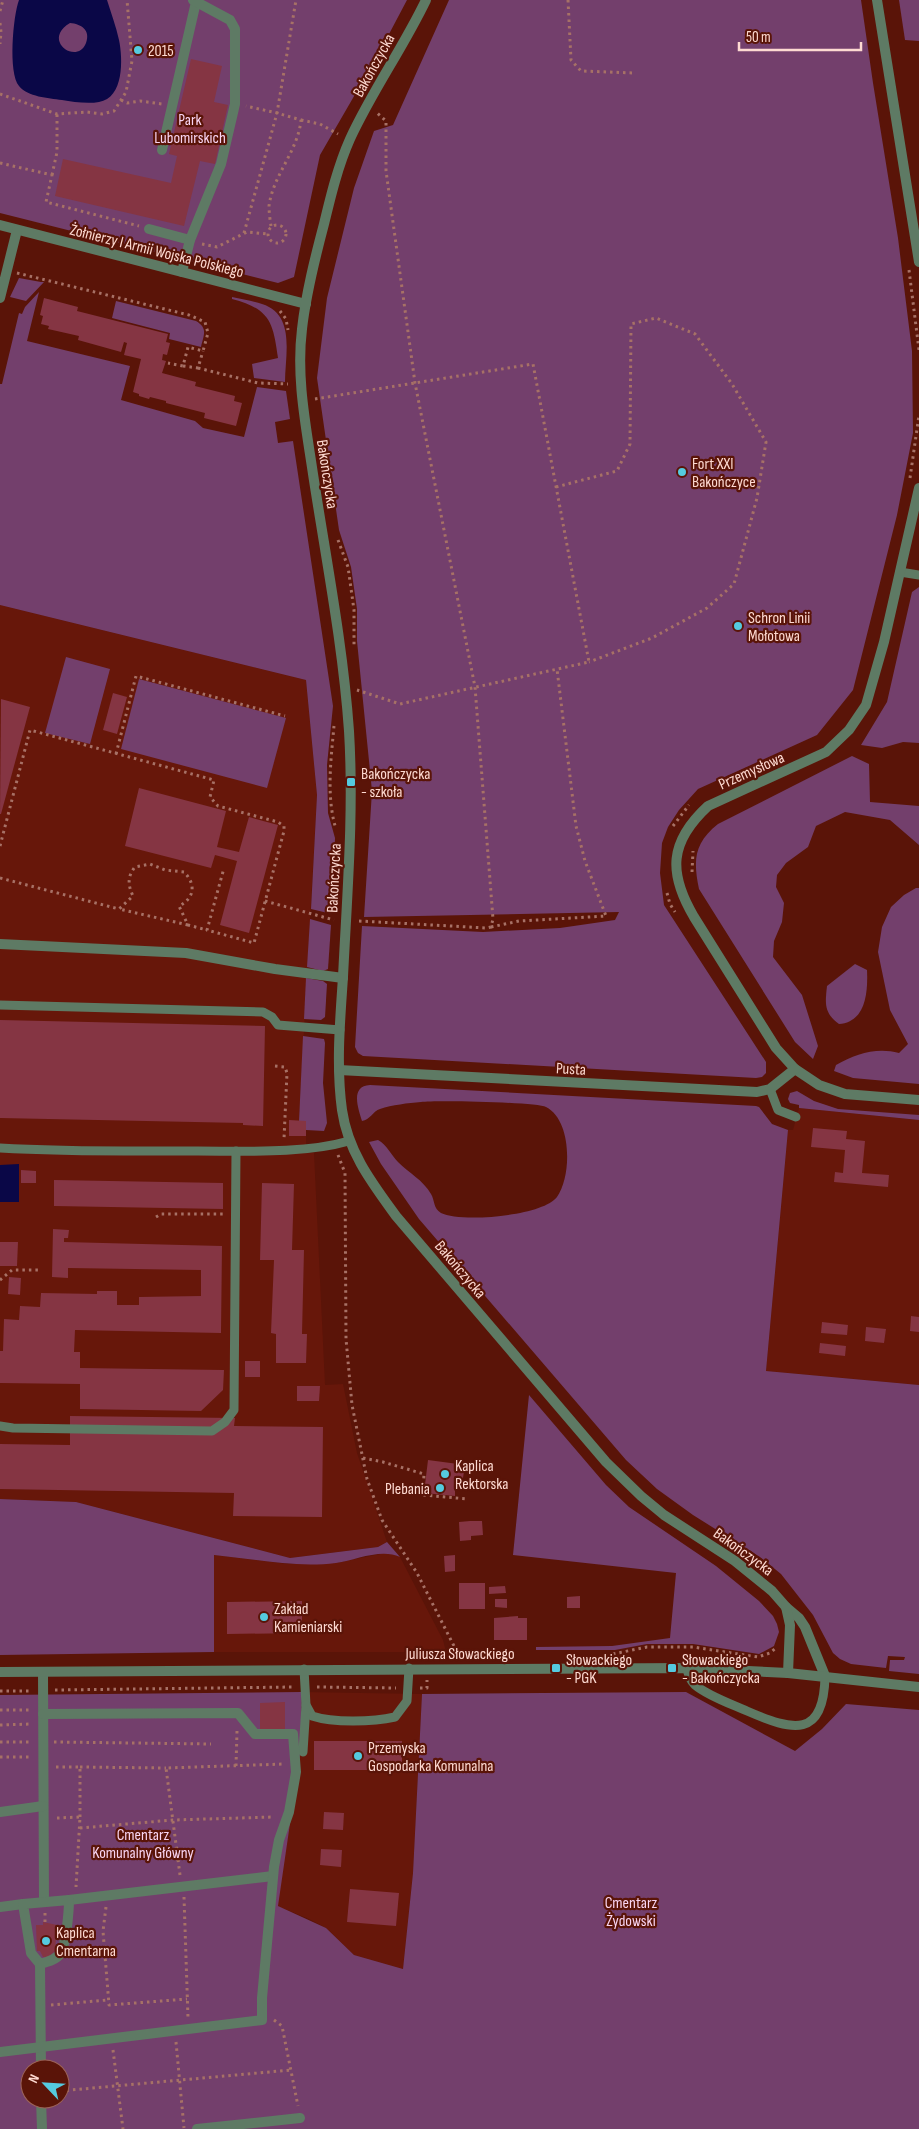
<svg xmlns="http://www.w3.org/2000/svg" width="919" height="2129" font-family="'Sofia Sans Condensed',sans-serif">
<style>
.built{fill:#67170a}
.green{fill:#733f6c;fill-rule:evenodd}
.water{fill:#0a0747;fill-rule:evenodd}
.building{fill:#853543}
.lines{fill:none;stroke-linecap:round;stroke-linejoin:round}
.path{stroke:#a77166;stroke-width:3;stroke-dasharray:2.5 4;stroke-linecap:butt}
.service{stroke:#5e7a64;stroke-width:9}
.pedestrian{stroke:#5e7a64;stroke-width:10}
.minor{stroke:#5e7a64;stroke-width:10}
.tertiary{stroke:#5e7a64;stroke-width:10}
.poi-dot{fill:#55cadf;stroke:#5a1408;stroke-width:2}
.labels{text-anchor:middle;stroke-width:4.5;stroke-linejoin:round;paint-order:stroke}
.poi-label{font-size:16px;fill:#fedad2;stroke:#5a1408;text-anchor:start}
.street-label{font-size:16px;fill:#fedad2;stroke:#5a1408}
.park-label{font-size:16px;fill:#f9d5f3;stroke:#5a1408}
</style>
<rect width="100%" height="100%" fill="#5a1408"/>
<g class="built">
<polygon points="0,605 306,680 317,795 299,1120 306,1121 306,1153 314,1153 325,1385 343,1384 357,1453 387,1542 378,1547 290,1558 76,1502 0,1499"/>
<polygon points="799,1108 919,1120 919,1385 766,1371 788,1130 793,1130"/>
<polygon points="390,1552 400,1557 443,1640 446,1652 214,1652 214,1555 288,1564 336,1563"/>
<polygon points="302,1692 422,1694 413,1873 403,1969 354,1955 326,1928 309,1919 277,1906 301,1748"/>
</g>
<g class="green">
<polygon points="0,0 407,0 379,53 320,155 294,277 278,283 0,213"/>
<polygon points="449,0 861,0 873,83 898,238 912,351 913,433 897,515 853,690 817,735 698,789 679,810 668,827 662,843 660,873 664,905 766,1062 766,1073 762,1077 756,1078 363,1056 358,1053 355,1047 362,926 483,932 560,928 615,920 619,912 364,917 372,791 357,641 357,609 351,567 339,530 317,378 327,298 354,188 374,131 393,125"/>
<polygon points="899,0 919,0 919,41 905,40"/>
<polygon points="19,278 41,282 44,282 26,301 10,297"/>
<polygon points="39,292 27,341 130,366 121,400 195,421 203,428 244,437 257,387 286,391 290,419 275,422 278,443 293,441 333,706 327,765 328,813 335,838 332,914 311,909 317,795 306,680 0,605 0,384 2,384 19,313 22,314 25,307"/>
<path d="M232 297C242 299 253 301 262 304 296 315 285 355 285 382L254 378 252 364 278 358C273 322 270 309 232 299Z"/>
<path d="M116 301 196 321C208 328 204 335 201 347L169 339 170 333 112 318Z"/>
<polygon points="919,587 919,743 903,742 882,748 861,745 887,702 912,592"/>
<polygon points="66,657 110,669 90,744 45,733"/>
<polygon points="139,679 286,718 267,788 121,749"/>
<path d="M852 756 869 764 870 802 919 806V845L890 820 845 812 816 826 808 847 786 863 777 875 776 887 784 903 782 922 774 941 773 957 802 995 818 1046 813 1059 795 1042 699 889C693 860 694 843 718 824Z"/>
<path d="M916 888H919V1084L853 1078 834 1071 836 1065C856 1054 876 1047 899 1053L908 1044 890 1010 878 952 882 927 891 907 904 895Z"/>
<polygon points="310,919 331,925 328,969 323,971 307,967"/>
<path d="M855 964 867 970C868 992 866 1022 839 1024 824 1013 825 1004 827 986Z"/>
<polygon points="306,978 323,981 327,984 325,1017 321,1020 304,1019"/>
<polygon points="303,1036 324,1039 325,1043 323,1083 327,1123 324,1131 306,1130 306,1121 299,1121"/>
<path d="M370 1085 756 1106 759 1107 772 1124 788 1130 766 1371 919 1385V1674L889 1671 890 1660H904L905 1657 888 1656 886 1668 851 1664 840 1659 833 1653 813 1615 781 1574 760 1557 693 1515 657 1489 626 1460 419 1219 381 1164 369 1142 378 1140C387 1145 391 1155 398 1162 409 1173 423 1180 431 1194 435 1201 433 1208 441 1213 461 1223 543 1216 557 1197 572 1176 572 1120 546 1107 537 1102 436 1100 421 1102 408 1103 392 1105 380 1109 373 1111 370 1120 362 1121 358 1108 350 1086 370 1085Z"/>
<polygon points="797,1091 814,1101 838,1109 919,1115 919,1120 799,1108 799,1105 790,1103 788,1099 790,1093"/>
<polygon points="529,1395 606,1485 629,1507 716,1566 759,1601 773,1616 777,1624 779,1632 774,1646 759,1654 693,1644 647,1644 615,1650 536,1650 536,1647 612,1646 670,1638 676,1573 513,1555"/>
<path d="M0 1499 76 1502 290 1558 378 1547 387 1542 400 1557C381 1548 356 1560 336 1563 295 1568 255 1559 214 1555V1652L0 1655Z"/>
<path d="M302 1692 301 1748 278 1906 326 1928 354 1955 403 1969 413 1873 422 1694 686 1692 795 1751 822 1729 846 1704 919 1710V2129H0V1695ZM30 2069H60V2099H30Z"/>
</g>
<g class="water">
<path d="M19 0H107C111 13 116 26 119 40 123 59 124 98 99 102 88 104 73 102 62 100 48 98 28 97 19 86 8 73 13 16 19 0ZM70 23C81 24 91 30 86 43 77 66 41 40 70 23Z"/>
<polygon points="19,1164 19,1202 0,1202 0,1165"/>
</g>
<g class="building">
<polygon points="191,59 222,66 214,102 228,105 215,164 200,161 184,226 55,196 63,159 171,183 177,156 169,154"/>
<polygon points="44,298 78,307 77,311 168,334 166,342 170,343 167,355 163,354 162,360 166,361 162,373 196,382 195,386 235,396 234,401 242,403 236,426 204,418 205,413 166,403 166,401 150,397 149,399 139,396 139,394 133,392 141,359 124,355 127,343 124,342 121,352 78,340 79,336 48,329 49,326 41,324 43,316 40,315"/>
<polygon points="113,693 127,697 117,734 103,730"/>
<polygon points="1,699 30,707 1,814 0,814"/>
<polygon points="139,788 226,811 217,847 239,852 249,817 278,825 249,933 220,925 237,861 215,855 211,868 125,846"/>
<polygon points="0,1020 265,1026 263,1126 243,1125 243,1123 0,1118"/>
<polygon points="289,1120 306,1121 306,1136 289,1136"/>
<polygon points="813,1128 847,1131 846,1139 865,1141 862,1173 889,1175 888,1187 834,1182 835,1172 843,1173 845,1150 811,1147"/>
<polygon points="21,1170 36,1171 36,1183 21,1183"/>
<polygon points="54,1180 223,1183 223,1209 54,1206"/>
<polygon points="262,1183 294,1184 292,1250 304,1250 302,1334 307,1334 306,1363 276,1363 276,1334 271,1333 274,1260 260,1260"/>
<polygon points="53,1229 69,1230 68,1238 64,1238 64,1242 222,1246 221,1333 75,1330 74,1352 80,1352 80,1368 224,1370 223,1390 201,1411 80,1409 80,1384 0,1383 0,1351 3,1351 4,1319 19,1320 20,1306 40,1307 41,1293 97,1294 97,1291 117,1291 117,1305 139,1305 139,1297 201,1296 201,1270 68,1268 68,1278 52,1277"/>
<polygon points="0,1242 18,1242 17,1266 0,1266"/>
<polygon points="9,1277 21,1278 20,1295 8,1294"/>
<polygon points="911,1316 919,1317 919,1332 910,1331"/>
<polygon points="822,1322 848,1325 847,1335 821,1333"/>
<polygon points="866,1327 886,1329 884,1343 865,1341"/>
<polygon points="820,1343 846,1346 845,1356 819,1353"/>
<rect x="245" y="1361" width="15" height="16"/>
<polygon points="297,1386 320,1386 319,1401 297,1401"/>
<polygon points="70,1416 235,1418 234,1426 323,1427 322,1517 233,1516 234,1493 0,1489 0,1444 70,1445"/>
<polygon points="428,1460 458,1464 464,1471 463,1478 455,1484 455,1496 424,1493"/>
<polygon points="470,1521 482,1521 483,1535 471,1536 471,1540 460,1541 459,1522"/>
<polygon points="455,1555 455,1571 445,1572 444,1556"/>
<rect x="459" y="1583" width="26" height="26"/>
<polygon points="505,1586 506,1593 489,1594 489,1587"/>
<polygon points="580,1596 580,1608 567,1608 567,1597"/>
<polygon points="495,1599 507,1599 507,1608 495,1607"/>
<polygon points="302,1601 302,1633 227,1634 227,1602"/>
<polygon points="518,1616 518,1618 527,1618 527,1640 494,1640 494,1618"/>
<polygon points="285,1702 285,1731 260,1731 260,1703"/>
<rect x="314" y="1741" width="88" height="29"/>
<polygon points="324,1812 344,1813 343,1830 323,1829"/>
<polygon points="321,1849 342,1850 341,1867 320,1865"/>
<polygon points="350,1889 399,1893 396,1926 347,1922"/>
<polygon points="43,1922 57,1925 55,1951 48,1957 43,1957 40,1951 37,1951 36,1925 43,1925"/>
</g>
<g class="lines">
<g class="path">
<polyline points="568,0 571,60 581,71 633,73"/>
<polyline points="0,11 3,0"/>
<polyline points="0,23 1,32 0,44"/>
<polyline points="0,94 57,114 87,112 102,114 114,111 126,92 132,61 127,0"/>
<polyline points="121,100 127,103 140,101 162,104"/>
<polyline points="301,120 320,124 338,134"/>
<polyline points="0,163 52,175 46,202 139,226"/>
<polyline points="52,175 57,152 57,114"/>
<circle cx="277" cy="234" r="9"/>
<path d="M271 226C270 220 269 212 269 206 273 175 298 151 301 120L277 113 296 0"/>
<polyline points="244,233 277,113 246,106"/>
<polyline points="202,244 217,247 247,232 267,234"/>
<polyline points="909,270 919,350"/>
<polyline points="17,273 189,315 205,322 208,333 203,351 188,347 183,366 168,363"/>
<polyline points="280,311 286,319 288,330"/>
<polyline points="183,366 198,368 203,351"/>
<polyline points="198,368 258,383 288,384"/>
<polyline points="315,399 533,364 589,662 400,704 357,690"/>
<polyline points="910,478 919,415"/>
<polyline points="556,487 617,471 630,444 631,324 656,318 695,334 732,384 766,442 757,498 734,584 707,608 652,638 589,662"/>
<polyline points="338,540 348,567 354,610 354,645"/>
<path d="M334 726C331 759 326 797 336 829"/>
<polyline points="116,754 136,676 285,716"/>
<polyline points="673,826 689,805"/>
<polyline points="0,846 30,730 214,780 210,797 218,806 278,822 284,826 284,831 254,943 207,930 224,868"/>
<polyline points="692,872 693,851"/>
<polyline points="0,878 119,909"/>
<polyline points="667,893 670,904 675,912"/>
<polyline points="265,901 334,920"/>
<polyline points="359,921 487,928 491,927 493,919 475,687 415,383 386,171 386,121 376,112"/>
<path d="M188 925 119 909 133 896C128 885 127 877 135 867L150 864 165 870 184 872C196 884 195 898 179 906L188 925 207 930"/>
<polyline points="491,927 519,921 606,916 585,861 576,826 557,669"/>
<polyline points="275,1066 285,1067 287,1073 284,1139"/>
<polyline points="338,1155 345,1173 346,1339 352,1405 367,1479 382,1520 417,1573 456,1650 457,1655 455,1655"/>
<polyline points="156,1217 161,1214 224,1214"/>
<polyline points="0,1280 12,1270 41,1270"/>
<polyline points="363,1458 383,1462 424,1474 423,1495 468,1499"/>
<polyline points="613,1654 647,1647 693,1647 758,1657 770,1653 777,1647"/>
<polyline points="317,1687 396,1688"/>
<polyline points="420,1688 427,1688 427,1680"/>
<polyline points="55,1690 293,1687"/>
<polyline points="0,1691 31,1691"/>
<polyline points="0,1710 32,1710"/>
<polyline points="0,1725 32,1724"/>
<polyline points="0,1742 31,1742"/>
<polyline points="54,1742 211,1744"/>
<polyline points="0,1757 32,1757"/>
<polyline points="236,1766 237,1731"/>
<polyline points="56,1767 80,1767 80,1817"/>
<polyline points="80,1767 166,1768"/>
<polyline points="57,1818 80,1817 76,1887"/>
<polyline points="80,1828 173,1820 274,1817"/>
<polyline points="180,1875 166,1768 285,1764"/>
<polyline points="184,1897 188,2018"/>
<polyline points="106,1907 103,1931 109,2005 187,1999"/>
<polyline points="45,1913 45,1922"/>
<polyline points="51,2005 107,2000"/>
<polyline points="274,2020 282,2026 298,2106"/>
<polyline points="176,2042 184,2128"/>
<polyline points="113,2050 123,2129"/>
<polyline points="60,2091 291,2070"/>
</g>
<g class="service">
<polyline points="900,572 919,575"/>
<polyline points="0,1005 263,1012 272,1017 278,1025 340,1030"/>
<polyline points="770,1089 778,1110 796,1117"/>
<path d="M0 1148C66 1152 132 1151 198 1151 245 1151 304 1154 349 1141"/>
<polyline points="0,1426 13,1428 212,1431 225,1422 234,1410 236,1151"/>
<path d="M687 1668C688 1675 690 1680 695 1685 708 1696 731 1704 747 1711 793 1731 824 1739 825 1676"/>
<path d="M304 1669 306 1705 312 1716C333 1723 373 1722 395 1717L407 1701 409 1668"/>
<polyline points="303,1752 306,1705"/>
</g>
<g class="pedestrian">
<polyline points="162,150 196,2"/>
<polyline points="149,229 190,240"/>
<polyline points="182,272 190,240 221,164 235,104 235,29 230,20 193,0"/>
<polyline points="43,1672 44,1902"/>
<polyline points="0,1812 43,1806"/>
<polyline points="69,1900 273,1876"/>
<polyline points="0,1907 23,1904"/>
<path d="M40 1964C47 1962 56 1960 61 1953 66 1944 69 1911 69 1900L23 1904 31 1953 40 1964 41 2069"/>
<polyline points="0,2052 262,2020 262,1998 274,1867 279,1840 289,1812 296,1772 293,1734 255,1734 238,1713 43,1714"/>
<polyline points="41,2099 42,2129"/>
<polyline points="197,2129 300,2118"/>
</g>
<g class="minor">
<polyline points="877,0 919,262"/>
<polyline points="0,225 306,304"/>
<polyline points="0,298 17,230"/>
<path d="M919 488 884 642 866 705 849 730 826 752 708 806C669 842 668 873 694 917L776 1048 795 1069 819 1085 845 1094 919 1100"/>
<polyline points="0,944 186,953 275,969 343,978"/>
<polyline points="339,1070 757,1092 770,1089 795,1069"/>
</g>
<g class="tertiary">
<path d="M426 0C403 48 372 91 350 139 338 166 331 195 324 224 315 258 306 293 302 329 296 378 306 426 313 474 326 559 343 645 349 731 354 813 347 895 343 977 340 1021 336 1066 342 1110 348 1152 372 1183 396 1216L606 1462 641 1496 664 1515 735 1561 772 1591 786 1607 799 1618 805 1627 825 1676"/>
<polyline points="786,1607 790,1625 788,1673"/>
<polyline points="0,1672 687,1668 788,1673 919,1687"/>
</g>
</g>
<g class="poi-dot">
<circle cx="138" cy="50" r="5"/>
<circle cx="682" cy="472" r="5"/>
<circle cx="738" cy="626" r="5"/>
<rect x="346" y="777" width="10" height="10" rx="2.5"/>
<circle cx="445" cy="1474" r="5"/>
<circle cx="440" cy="1488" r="5"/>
<circle cx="264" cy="1617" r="5"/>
<rect x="551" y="1663" width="10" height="10" rx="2.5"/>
<rect x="667" y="1663" width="10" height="10" rx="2.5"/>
<circle cx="358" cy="1756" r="5"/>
<circle cx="46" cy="1941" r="5"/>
</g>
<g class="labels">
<g class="poi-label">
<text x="148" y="56">2015</text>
<text x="692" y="469">Fort XXI<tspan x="692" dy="18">Bakończyce</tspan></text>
<text x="748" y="623">Schron Linii<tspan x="748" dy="18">Mołotowa</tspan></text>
<text x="361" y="779">Bakończycka<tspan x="361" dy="18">- szkoła</tspan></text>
<text x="455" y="1471">Kaplica<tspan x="455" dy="18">Rektorska</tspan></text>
<text x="430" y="1494" text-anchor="end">Plebania</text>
<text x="274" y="1614">Zakład<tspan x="274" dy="18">Kamieniarski</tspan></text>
<text x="566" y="1665">Słowackiego<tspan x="566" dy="18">- PGK</tspan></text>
<text x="682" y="1665">Słowackiego<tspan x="682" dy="18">- Bakończycka</tspan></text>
<text x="368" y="1753">Przemyska<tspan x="368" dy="18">Gospodarka Komunalna</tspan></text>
<text x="56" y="1938">Kaplica<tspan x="56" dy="18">Cmentarna</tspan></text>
</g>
<g class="street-label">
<text transform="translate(373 65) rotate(-61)" y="6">Bakończycka</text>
<text transform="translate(157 250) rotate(14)" y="6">Żołnierzy I Armii Wojska Polskiego</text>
<text transform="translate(328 474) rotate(81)" y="6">Bakończycka</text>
<text transform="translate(751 770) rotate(-24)" y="6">Przemysłowa</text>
<text transform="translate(333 878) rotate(-87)" y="6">Bakończycka</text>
<text transform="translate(571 1068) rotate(3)" y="6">Pusta</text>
<text transform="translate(461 1269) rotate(50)" y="6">Bakończycka</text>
<text transform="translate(744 1551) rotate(36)" y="6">Bakończycka</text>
<text x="460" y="1659">Juliusza Słowackiego</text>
</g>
<g class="park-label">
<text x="190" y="125">Park<tspan x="190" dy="18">Lubomirskich</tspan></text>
<text x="143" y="1840">Cmentarz<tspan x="143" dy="18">Komunalny Główny</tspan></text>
<text x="631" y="1908">Cmentarz<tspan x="631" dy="18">Żydowski</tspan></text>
</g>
</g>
<g transform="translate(45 2084) rotate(295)"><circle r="24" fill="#5a1408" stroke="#9c6359"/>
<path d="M0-4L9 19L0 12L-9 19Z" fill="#55cadf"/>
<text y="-8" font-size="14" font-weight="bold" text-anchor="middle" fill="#fedad2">N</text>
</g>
<path d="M739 42v8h122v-8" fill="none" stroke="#fedad2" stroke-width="2.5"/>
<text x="746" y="42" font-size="15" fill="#fedad2" stroke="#5a1408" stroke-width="4" paint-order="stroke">50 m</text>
</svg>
